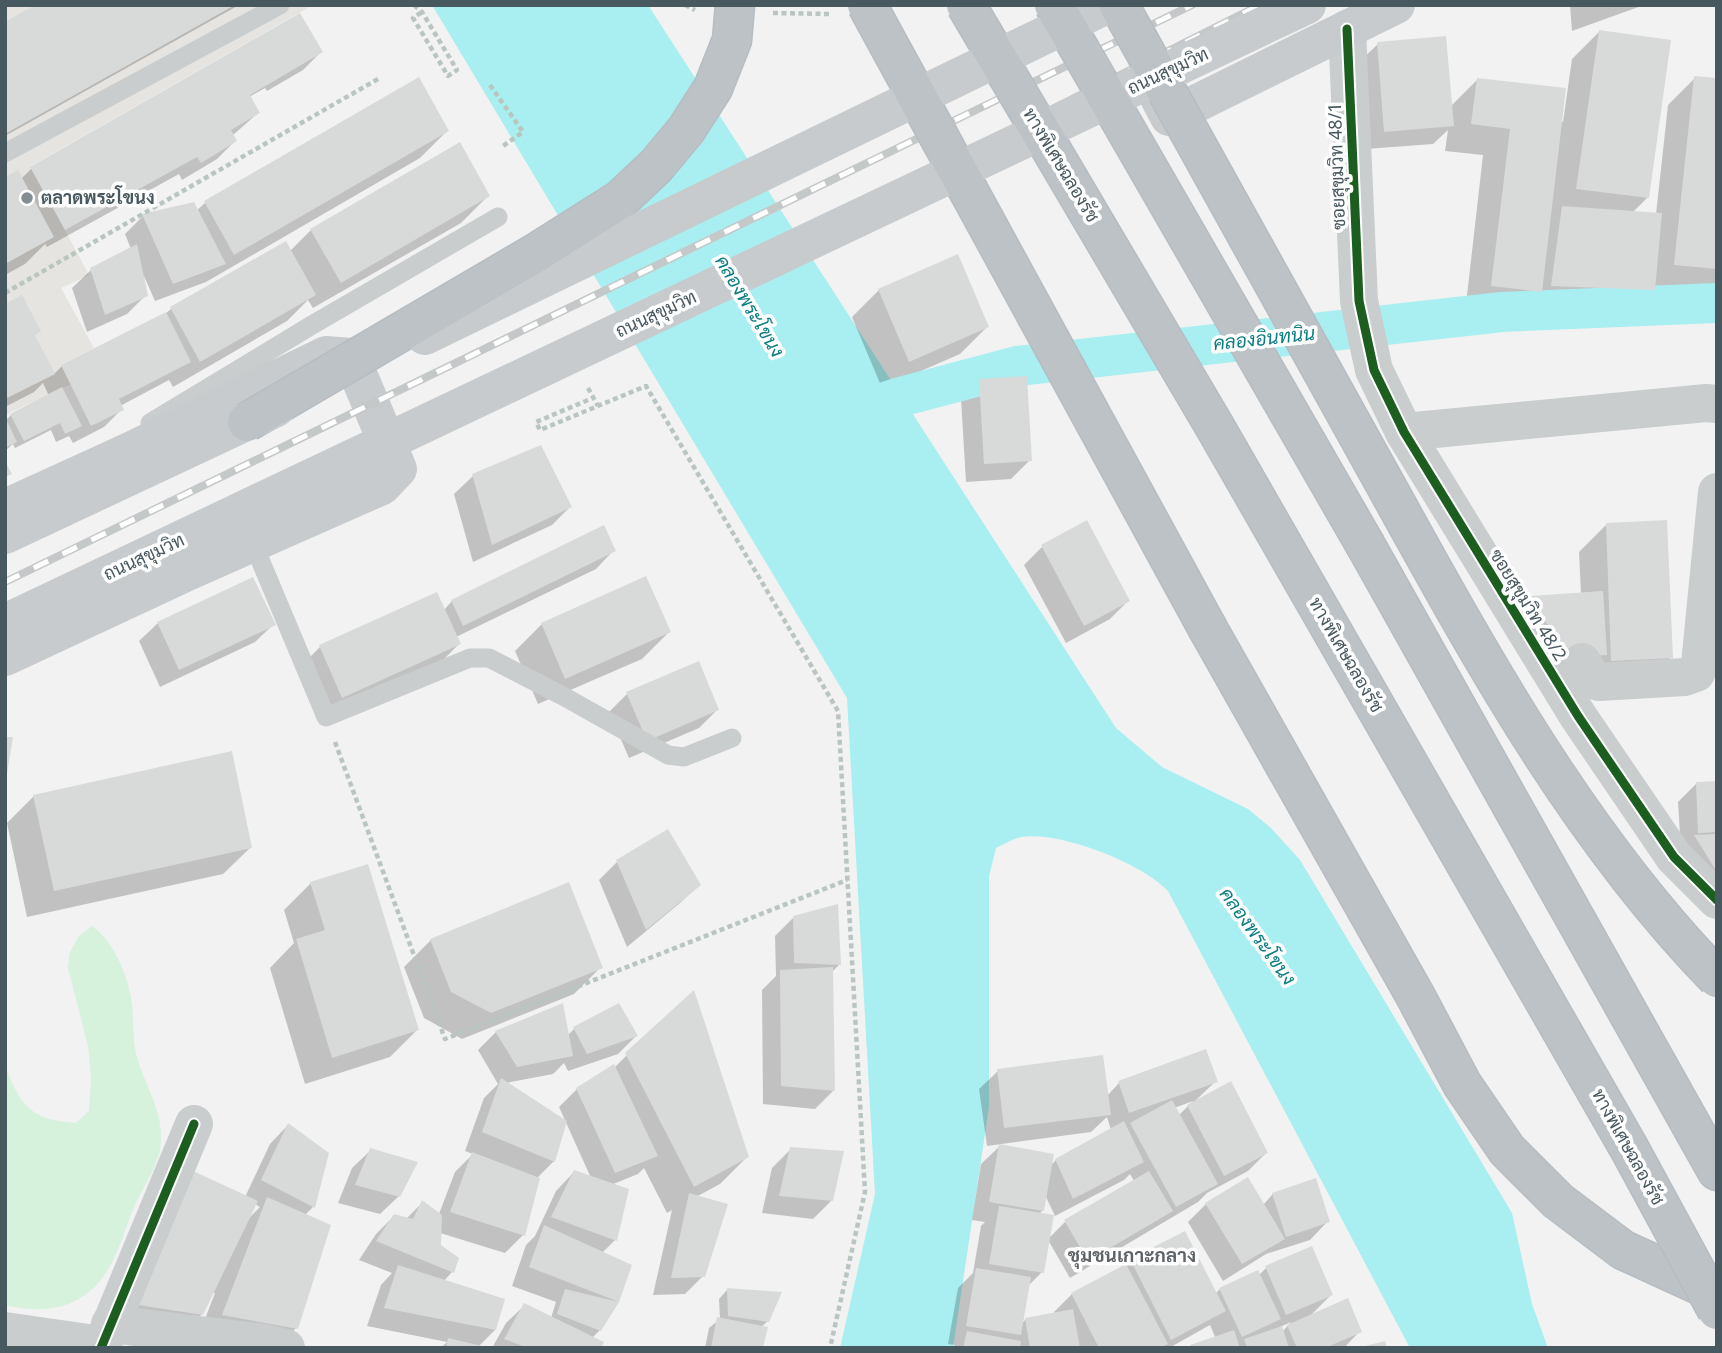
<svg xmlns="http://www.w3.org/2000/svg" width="1722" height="1353" font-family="'Noto Sans',Sarabun,sans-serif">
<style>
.commercial{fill:#e6e4e0}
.green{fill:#d6f1dc}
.water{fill:#a9eef1}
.shadow{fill:#0003;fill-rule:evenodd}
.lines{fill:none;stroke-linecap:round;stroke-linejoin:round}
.canal{stroke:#a9eef1;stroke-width:40}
.building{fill:#d8dada}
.highway-casing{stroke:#b6bdc2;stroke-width:41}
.path{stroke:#b8c6bf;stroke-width:4.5;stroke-dasharray:5 3.5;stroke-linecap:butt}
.lane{stroke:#c9cdce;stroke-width:19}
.street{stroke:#c9cdce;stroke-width:38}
.primary{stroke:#c7cbcd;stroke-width:38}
.highway{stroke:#bcc2c6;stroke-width:38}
.rail-casing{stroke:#c5c8c8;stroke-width:8}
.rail{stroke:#fff;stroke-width:5;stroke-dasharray:16;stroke-linecap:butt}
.highway-bridge-casing{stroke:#b6bdc2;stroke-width:41;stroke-linecap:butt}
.primary-bridge{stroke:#c7cbcd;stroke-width:38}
.highway-bridge{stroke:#bcc2c6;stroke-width:38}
.cycleway-casing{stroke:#fff;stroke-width:13}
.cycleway{stroke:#1b5e20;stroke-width:9}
.poi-dot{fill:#848e92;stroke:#fff;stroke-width:2.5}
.labels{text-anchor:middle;stroke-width:7;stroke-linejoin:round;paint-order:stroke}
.street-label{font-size:18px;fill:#48585f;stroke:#fff}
.poi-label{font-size:18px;font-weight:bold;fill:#48585f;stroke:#fff;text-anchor:start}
.water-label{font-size:19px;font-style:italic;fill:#0a7e82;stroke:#fff}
.neighbourhood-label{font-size:19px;font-weight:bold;fill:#5d6366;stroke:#fff}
</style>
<rect width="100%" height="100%" fill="#f2f2f2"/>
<polygon class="commercial" points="5,5 313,5 31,166 89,275 61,288 94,348 61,365 71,384 5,415"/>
<path class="green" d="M92 926C114 942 129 977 132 1005 134 1022 132 1040 137 1057 146 1089 166 1115 160 1149 157 1169 142 1188 134 1207 126 1226 120 1248 110 1266 87 1307 49 1316 5 1305V1065C20 1106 31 1120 76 1123L89 1111 91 1079 88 1046 68 968 70 952 79 936Z"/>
<path class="water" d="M432 5H648L1116 728 1162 767 1248 809 1271 828 1300 860 1512 1213 1532 1304 1548 1348H1410L1168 891C1142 863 1060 831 1021 837 1013 839 1004 844 996 848L989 876V1107L953 1348H840L875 1194 847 698Z"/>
<g class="shadow">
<polygon points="39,5 239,5 5,136 5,24"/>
<polygon points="1570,5 1644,5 1572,31"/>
<polygon points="1599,32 1647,198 1632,213 1656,214 1668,105 1695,78 1717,80 1717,298 1650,292 1626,316 1524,313 1525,306 1513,318 1465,313 1483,155 1445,151 1448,130 1433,144 1366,149 1359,62 1378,44 1450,107 1477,80 1563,122 1572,59"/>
<polygon points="321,52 303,70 267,91 265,88 249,97 258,113 232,136 235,141 217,159 182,180 179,174 47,247 45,244 25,264 5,275 5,179 21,179 32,168"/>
<polygon points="447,131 420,158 206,282 155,301 144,276 146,295 127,314 87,332 72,288 91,270 131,249 125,234 143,216 193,204 196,211 205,203"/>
<polygon points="488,196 461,223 313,308 308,300 287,321 173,387 169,380 120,406 122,409 104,427 73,443 69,436 56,442 51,430 15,448 13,444 5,451 5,421 11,415 49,396 43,383 34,392 5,407 5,306 34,336 53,375 62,366 165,314 171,309 285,243 289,252 311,230"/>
<polygon points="879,290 987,327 960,354 882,388 852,317"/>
<polygon points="980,381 1030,460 1011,479 966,482 961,399"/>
<polygon points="473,476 570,507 552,525 473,562 454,494"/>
<polygon points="1607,524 1671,657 1644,685 1585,687 1512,615 1530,597 1581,594 1579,552"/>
<polygon points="1042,547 1128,601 1110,619 1066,643 1024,565"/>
<polygon points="614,550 596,569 456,637 459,644 441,662 323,715 302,665 320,647 444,610 452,601"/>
<polygon points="158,623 274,624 255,642 160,687 139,641"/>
<polygon points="542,624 669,632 642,659 538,704 515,651"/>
<polygon points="627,694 717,710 699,728 629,758 609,712"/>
<polygon points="1717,783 1717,894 1681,851 1678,802 1696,784"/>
<polygon points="34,796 251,847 223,874 27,917 7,823"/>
<polygon points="617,862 699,885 680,903 627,947 599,880"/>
<polygon points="311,883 417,1030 390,1057 305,1084 270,968 294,943 284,910"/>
<polygon points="793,918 839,965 831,973 833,1091 815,1109 763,1104 762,990 776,976 775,936"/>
<polygon points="431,940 601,967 574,994 462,1039 424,1018 404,967"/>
<polygon points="574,1029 636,1036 618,1054 568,1071 564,1063 553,1074 506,1083 554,1161 536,1179 523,1235 505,1253 440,1233 439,1246 457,1258 452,1272 444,1281 495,1330 478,1347 481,1348 441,1348 447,1342 367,1326 381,1285 392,1273 359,1260 376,1234 394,1216 406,1219 422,1203 439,1214 455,1172 473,1154 465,1151 484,1098 498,1084 478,1050 496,1032 568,1035"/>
<polygon points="627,1055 747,1157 720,1184 696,1197 703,1276 685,1294 653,1295 672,1210 667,1213 644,1168 638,1174 611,1185 627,1190 615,1240 602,1253 618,1301 600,1330 592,1338 599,1348 492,1348 506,1323 525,1305 551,1318 556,1302 512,1286 526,1245 535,1236 556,1191 574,1172 591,1178 559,1107 577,1089 614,1068"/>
<path d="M998 1071 1107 1096 1119 1083 1216 1081 1195 1101 1266 1153 1248 1171 1207 1193 1198 1202 1070 1278 1048 1240 1042 1272 1027 1287 1021 1324 1026 1319 1055 1314 1054 1312 1072 1294 1126 1266 1131 1261 1215 1294 1220 1289 1259 1275 1266 1268 1331 1295 1310 1316 1360 1331 1344 1348H1190L1216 1339 1210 1325 1169 1348H952L955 1345 948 1344 958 1288 973 1273 981 1226 985 1222 972 1220 981 1164 1000 1146 1050 1166 1056 1160 1111 1130 1107 1117 1091 1132 987 1146 979 1089ZM1193 1101 1179 1115 1174 1108ZM1130 1174 1134 1181 1066 1221 1048 1239 1039 1214 1042 1211 1045 1195 1055 1216 1124 1180ZM1291 1322 1282 1332 1280 1327Z"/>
<path d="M288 1125 327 1153 313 1207 304 1216 296 1328 277 1348 196 1342 215 1293 212 1292 202 1314 175 1341 107 1330 245 1197 270 1144ZM255 1204 260 1207 249 1218Z"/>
<polygon points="791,1149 832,1200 813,1219 762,1213 772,1168"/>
<polygon points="371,1150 399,1196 380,1214 338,1203 352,1168"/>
<polygon points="1273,1194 1328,1221 1310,1240 1266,1254 1223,1281 1188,1222 1206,1204 1263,1205"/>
<polygon points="727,1290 768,1321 761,1327 762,1348 705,1348 709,1328 720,1319 719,1299"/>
</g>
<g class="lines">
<polyline class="canal" points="848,415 900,397 1017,366 1502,312 1717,303"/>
</g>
<g class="building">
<polygon points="35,5 235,5 5,134 5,22"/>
<polygon points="300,13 323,52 250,95 260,113 231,130 237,141 201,163 197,157 65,230 30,167"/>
<polygon points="1599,30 1671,40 1649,198 1576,189"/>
<polygon points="1446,36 1454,126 1384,132 1377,42"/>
<polygon points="1694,76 1717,78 1717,269 1674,265"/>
<polygon points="419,77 449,131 234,255 204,201"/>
<polygon points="1477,78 1566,88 1542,292 1491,286 1510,129 1471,124"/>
<polygon points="460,142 490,196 341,283 310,229"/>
<polygon points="18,170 54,237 5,264 5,177"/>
<polygon points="194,202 226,264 173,284 142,214"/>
<polygon points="1562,206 1662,213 1655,290 1551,286"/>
<polygon points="286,241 316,295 200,362 170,307"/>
<polygon points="137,244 148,296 105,315 90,268"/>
<polygon points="958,254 989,327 909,362 878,289"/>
<polygon points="22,295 41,331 35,335 55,374 5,399 5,304"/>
<polygon points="166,312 191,362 119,399 124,410 91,426 61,365"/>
<polygon points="1027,376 1032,461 984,464 979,379"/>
<polygon points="62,387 82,426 65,434 60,423 24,441 10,414"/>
<polygon points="5,417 17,442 5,448"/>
<polygon points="541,445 572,507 492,545 472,474"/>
<polygon points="5,461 12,474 5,477"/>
<polygon points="1087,520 1130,601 1084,626 1041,545"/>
<polygon points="1667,520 1673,658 1611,661 1606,523"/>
<polygon points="604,525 616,551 463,626 451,600"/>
<polygon points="646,576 671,632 565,679 541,623"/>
<polygon points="253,577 276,625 179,670 157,622"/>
<polygon points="1603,591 1607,655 1567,657 1530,596"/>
<polygon points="437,592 461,644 342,698 319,645"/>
<polygon points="699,661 719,710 647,741 626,692"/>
<polygon points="5,737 13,737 7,774 5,774"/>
<polygon points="232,751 252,848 54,891 33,795"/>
<polygon points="1717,781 1717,832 1698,833 1696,782"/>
<polygon points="668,829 701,885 646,930 616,860"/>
<polygon points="1717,834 1717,872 1694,835"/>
<polygon points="368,864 419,1030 332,1058 296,939 325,930 310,882"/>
<polygon points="569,882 603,968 491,1013 451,992 430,939"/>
<polygon points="838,904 841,965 794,963 793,916"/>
<polygon points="833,967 835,1091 781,1086 780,970"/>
<polygon points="694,990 749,1157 694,1187 625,1053"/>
<polygon points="563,1003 573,1056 517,1067 495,1031"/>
<polygon points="619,1003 638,1036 587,1054 573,1027"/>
<polygon points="1206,1049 1218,1082 1129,1113 1118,1081"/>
<polygon points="1103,1055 1111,1115 1004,1128 997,1069"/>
<polygon points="614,1064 658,1156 615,1173 576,1088"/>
<polygon points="501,1078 567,1121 555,1162 482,1132"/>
<polygon points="1231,1081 1268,1153 1224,1176 1187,1105"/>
<polygon points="1172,1100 1218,1184 1176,1207 1130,1123"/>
<polygon points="1124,1121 1144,1162 1073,1199 1055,1159"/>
<polygon points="288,1123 329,1153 315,1208 261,1180"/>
<polygon points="999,1144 1054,1154 1044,1211 989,1202"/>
<polygon points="790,1147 844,1151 833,1201 779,1196"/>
<polygon points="370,1148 418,1162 400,1197 355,1185"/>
<polygon points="472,1152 540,1178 525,1236 450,1212"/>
<polygon points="191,1170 258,1201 203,1315 132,1304"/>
<polygon points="574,1170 629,1189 617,1241 551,1217"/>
<polygon points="1149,1171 1173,1211 1088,1261 1064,1220"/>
<polygon points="1248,1177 1285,1239 1242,1264 1205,1203"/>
<polygon points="1316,1178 1330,1222 1286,1237 1272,1193"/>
<polygon points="689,1193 728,1204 705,1277 671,1278"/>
<polygon points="267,1197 331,1225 298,1329 222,1315"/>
<polygon points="422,1200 442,1215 441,1245 459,1258 454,1273 376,1241 394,1214 413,1219"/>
<polygon points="999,1206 1054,1215 1044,1273 989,1264"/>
<polygon points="544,1225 632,1265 619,1302 529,1267"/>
<polygon points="1185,1231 1226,1311 1171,1340 1130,1259"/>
<polygon points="1312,1246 1333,1295 1286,1315 1265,1266"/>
<polygon points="1126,1264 1168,1344 1160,1348 1099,1348 1071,1293"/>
<polygon points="398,1265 505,1299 496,1330 384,1308"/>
<polygon points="976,1268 1031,1277 1021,1335 966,1326"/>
<polygon points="1258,1270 1281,1319 1242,1337 1219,1288"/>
<polygon points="727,1288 782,1292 769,1322 728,1316"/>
<polygon points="565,1289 619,1302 601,1331 557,1314"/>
<polygon points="1348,1298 1362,1332 1325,1348 1297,1348 1287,1325"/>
<polygon points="524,1303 604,1342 601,1348 528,1348 504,1339"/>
<polygon points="1073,1309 1080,1348 1030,1348 1025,1318"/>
<polygon points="717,1317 768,1327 763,1348 711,1348"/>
<polygon points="1282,1326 1289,1348 1247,1348 1244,1339"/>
<polygon points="1234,1330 1240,1348 1191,1348 1190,1345"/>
<polygon points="967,1331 1021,1341 1020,1348 963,1348"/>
<polygon points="448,1338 486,1347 485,1348 446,1348"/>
<polygon points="1385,1341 1387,1348 1361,1348 1361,1347"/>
</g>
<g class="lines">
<defs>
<g id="highway">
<polyline points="1366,546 1717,1171"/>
<polyline points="1208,629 1416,997 1462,1084 1507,1150 1558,1201 1623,1250 1717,1293"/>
</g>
</defs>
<use href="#highway" class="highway-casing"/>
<g class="path">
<polyline points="414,5 422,12 457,70 448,76 413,18 422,12"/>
<polyline points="685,5 695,10"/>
<polyline points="773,13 831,14"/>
<polyline points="490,85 523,132 503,146"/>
<polyline points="5,293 378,79"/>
<polyline points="588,388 598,406"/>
<polyline points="588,400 536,422 540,430 646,386 838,711 865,1192 830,1348"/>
<polyline points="335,742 445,1039 847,880"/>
</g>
<g class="lane">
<polyline points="5,153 280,5"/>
<polyline points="150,423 312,325 498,217"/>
<polyline points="253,543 326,717 470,658 489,658 563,696 668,755 684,757 732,738"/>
</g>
<g class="street">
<polyline points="1347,29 1359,301 1374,370 1404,432 1578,716 1674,857 1717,900"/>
<polyline points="1404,432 1706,403 1717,404"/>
<polyline points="1582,662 1593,680 1599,682 1685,677 1696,673 1700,664 1717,492"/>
<polyline points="110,1324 265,1343 286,1348"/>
<polyline points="5,1331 102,1345"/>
<polyline points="101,1348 194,1124"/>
</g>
<g class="primary">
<polyline points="1159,98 1169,117 1396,5"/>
<polyline points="5,508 130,451 326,355 351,357 398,469 382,486 187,572 5,657"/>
</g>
<use href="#highway" class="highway"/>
<defs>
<g id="rail">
<polyline points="5,582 1192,5"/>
<polyline points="5,614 881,195 1260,5"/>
</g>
</defs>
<use href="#rail" class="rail-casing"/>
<use href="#rail" class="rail"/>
<defs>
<g id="highway-bridge">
<polyline points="867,5 1208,629"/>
<polyline points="966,5 1215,427 1629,1148 1717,1310"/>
<polyline points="1054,5 1366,546"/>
<path d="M1119 5C1206 161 1292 317 1379 473 1477 650 1575 832 1717 978"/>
<polyline points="247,422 534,254 621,199 656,166 686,130 713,88 732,40 735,5"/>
</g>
</defs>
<use href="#highway-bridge" class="highway-bridge-casing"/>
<g class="primary-bridge">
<polyline points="425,336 1107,5"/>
<polyline points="5,535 276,408"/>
<polyline points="5,623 1307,5"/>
</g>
<use href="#highway-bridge" class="highway-bridge"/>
<defs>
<g id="cycleway">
<polyline points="1347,29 1359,301 1374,370 1404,432 1578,716 1674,857 1717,900"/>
<polyline points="101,1348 194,1124"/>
</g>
</defs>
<use href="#cycleway" class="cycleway-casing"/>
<use href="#cycleway" class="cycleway"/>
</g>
<circle class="poi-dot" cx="27" cy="198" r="7"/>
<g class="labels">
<g class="street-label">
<text transform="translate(1168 71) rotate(-25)" y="6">ถนนสุขุมวิท</text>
<text transform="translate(1061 165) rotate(59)" y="6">ทางพิเศษฉลองรัช</text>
<text transform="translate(1337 166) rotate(-92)" y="6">ซอยสุขุมวิท 48/1</text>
<text transform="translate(656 314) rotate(-25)" y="6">ถนนสุขุมวิท</text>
<text transform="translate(144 557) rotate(-25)" y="6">ถนนสุขุมวิท</text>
<text transform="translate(1528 605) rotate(58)" y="6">ซอยสุขุมวิท 48/2</text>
<text transform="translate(1346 655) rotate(60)" y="6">ทางพิเศษฉลองรัช</text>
<text transform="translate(1628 1147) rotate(61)" y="6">ทางพิเศษฉลองรัช</text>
</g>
<g class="poi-label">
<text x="41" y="204">ตลาดพระโขนง</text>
</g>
<g class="water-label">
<text transform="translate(750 306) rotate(59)" y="7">คลองพระโขนง</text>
<text transform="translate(1264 338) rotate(-6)" y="7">คลองอินทนิน</text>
<text transform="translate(1258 936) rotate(54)" y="7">คลองพระโขนง</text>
</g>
<g class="neighbourhood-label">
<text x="1132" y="1262">ชุมชนเกาะกลาง</text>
</g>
</g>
<rect width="1722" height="1353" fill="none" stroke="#48585f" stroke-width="14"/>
</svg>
